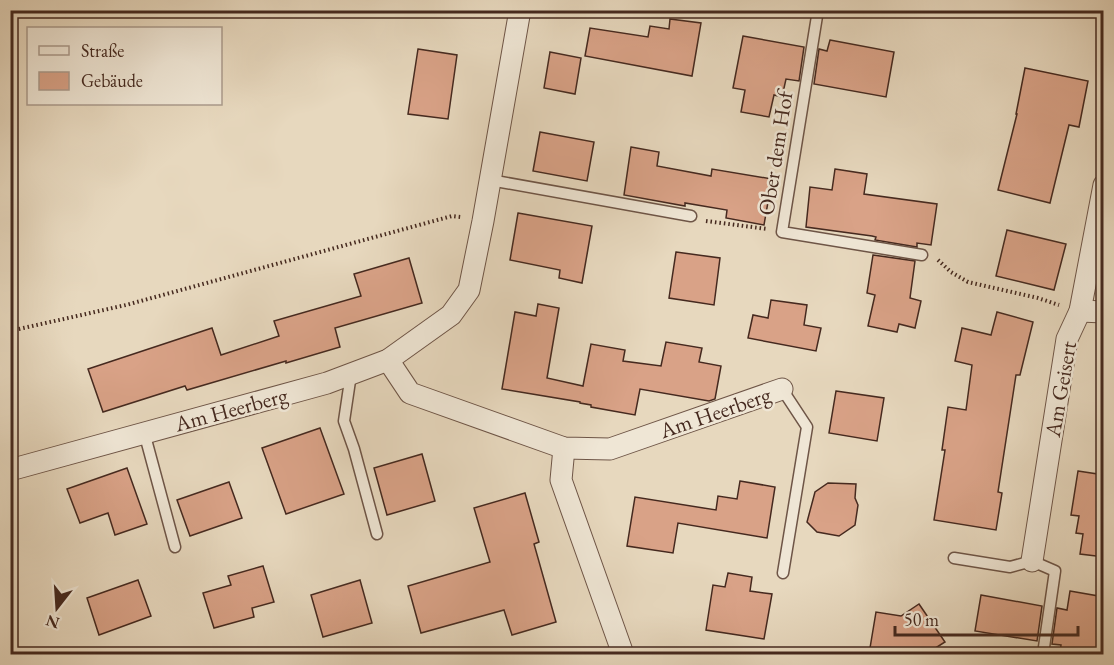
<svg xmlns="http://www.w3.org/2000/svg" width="1114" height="665" font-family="'EB Garamond',serif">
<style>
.building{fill:#d9a287;stroke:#45291f;stroke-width:1.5}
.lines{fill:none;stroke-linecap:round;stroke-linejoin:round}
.lane-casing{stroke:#6e5547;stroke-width:13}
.street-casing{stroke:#6e5547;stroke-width:23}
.path{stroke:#45291f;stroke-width:4;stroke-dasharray:1.5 3;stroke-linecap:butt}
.lane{stroke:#efe6d5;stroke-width:10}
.street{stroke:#efe6d5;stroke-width:21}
.labels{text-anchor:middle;stroke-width:5;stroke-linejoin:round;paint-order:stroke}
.street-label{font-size:22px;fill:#45291f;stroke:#efe6d5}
</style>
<rect width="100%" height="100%" fill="#e7d8be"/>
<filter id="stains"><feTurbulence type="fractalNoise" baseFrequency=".00333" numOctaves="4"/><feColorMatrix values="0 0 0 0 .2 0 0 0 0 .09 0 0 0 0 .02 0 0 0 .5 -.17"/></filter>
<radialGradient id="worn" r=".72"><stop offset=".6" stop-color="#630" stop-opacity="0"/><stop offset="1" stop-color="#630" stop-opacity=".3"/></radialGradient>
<g class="building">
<polygon points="670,19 701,23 692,76 585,56 590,28 648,37 650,26 669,29"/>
<polygon points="743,36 804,47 799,81 786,79 782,97 774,95 769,117 741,112 745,90 733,88"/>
<polygon points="830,40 894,52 886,97 814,84 819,49 827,51"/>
<polygon points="418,49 457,55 448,119 408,114"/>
<polygon points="550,52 581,58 575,94 544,88"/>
<polygon points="1025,68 1088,81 1079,127 1069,125 1050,203 998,190 1017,114 1016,114"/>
<polygon points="540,132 594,142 587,181 533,171"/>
<polygon points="631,147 659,152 657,166 711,176 712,169 772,179 764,225 726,218 727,210 685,203 685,206 624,195"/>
<polygon points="835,169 867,174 864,194 937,204 931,245 917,243 917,247 875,240 876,237 872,236 806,227 810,187 832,190"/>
<polygon points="518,213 592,226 582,283 559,278 560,270 510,260"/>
<polygon points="1007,230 1066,244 1054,290 996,276"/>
<polygon points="676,252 720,258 714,305 669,298"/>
<polygon points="873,255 915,261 910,298 921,301 915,328 899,324 897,332 868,326 875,295 867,293"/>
<polygon points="409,258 422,303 335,328 340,347 286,363 286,361 187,390 185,386 103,412 88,369 212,328 221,355 279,336 274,321 361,296 354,274"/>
<polygon points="771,300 807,305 804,325 821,328 816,351 748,338 753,315 768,318"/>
<polygon points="538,304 559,308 547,378 583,386 591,344 625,350 623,361 661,366 666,342 702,348 699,362 721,366 715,399 709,401 640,389 635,415 591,407 591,405 580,403 580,402 502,389 515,312 536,316"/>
<polygon points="997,312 1033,322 1020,375 1016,375 998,492 1002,493 996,530 934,520 945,450 942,450 948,407 966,410 972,365 955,361 962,328 991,335"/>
<polygon points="836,391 884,398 877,441 829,433"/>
<polygon points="320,428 344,494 286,514 262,448"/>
<polygon points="422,454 435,501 387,515 374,468"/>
<polygon points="127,468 147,524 115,535 108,513 80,523 67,489"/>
<polygon points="1078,471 1104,475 1104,557 1080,554 1083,534 1076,533 1079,516 1071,515"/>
<polygon points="740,481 775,487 767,538 678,523 673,553 627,546 635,497 716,510 718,496 737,499"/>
<polygon points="229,482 242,518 190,536 177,500"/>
<polygon points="828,483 856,484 855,498 858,505 855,525 839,536 817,532 807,522 815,492"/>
<polygon points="525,493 539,542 534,544 556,622 512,635 504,610 421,633 408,586 490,562 474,508"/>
<polygon points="263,566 274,602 252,608 254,617 214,628 203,593 231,585 228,576"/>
<polygon points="728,573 752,577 750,591 772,594 764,639 706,630 713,585 725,587"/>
<polygon points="138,580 151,616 99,635 87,598"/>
<polygon points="360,580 372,623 323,637 311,595"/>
<polygon points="1070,591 1104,597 1104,654 1060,654 1061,645 1052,644 1057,608 1067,610"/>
<polygon points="981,595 1042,606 1037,641 975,631"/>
<polygon points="919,604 945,642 926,654 869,654 876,612 901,616"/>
</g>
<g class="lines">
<defs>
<g id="lane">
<polyline points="818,10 782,232 922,255"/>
<polyline points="490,180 691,216"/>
<polyline points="351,374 344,421 354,449 377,534"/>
<polyline points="782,389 807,427 783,573"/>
<polyline points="144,432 175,547"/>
<polyline points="954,558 1010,567 1032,561 1055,571 1043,654"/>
</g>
<g id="street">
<polyline points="1080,311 1104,312"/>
<polyline points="388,360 410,393 564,448 610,449 782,389"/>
<polyline points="564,448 561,480 623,654"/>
<polyline points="10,470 327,383 388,360 451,315 469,290 483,221 520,10"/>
<polyline points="1032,561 1067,339 1080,311 1104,185"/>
</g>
</defs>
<use href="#lane" class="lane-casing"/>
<use href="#street" class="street-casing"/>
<g class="path">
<polyline points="706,221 767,229"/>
<polyline points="938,260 951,272 968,282 1038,298 1059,305"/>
<polyline points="10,331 126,305 452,216 461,217"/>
</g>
<use href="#lane" class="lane"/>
<use href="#street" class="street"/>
</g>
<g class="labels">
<g class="street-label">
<text transform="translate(775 153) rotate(-81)" y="8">Ober dem Hof</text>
<text transform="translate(1060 389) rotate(-80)" y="8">Am Geisert</text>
<text transform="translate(231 409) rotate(-15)" y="8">Am Heerberg</text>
<text transform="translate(715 412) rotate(-19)" y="8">Am Heerberg</text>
</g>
</g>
<rect width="1114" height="665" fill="none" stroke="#e7d8be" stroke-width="36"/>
<rect x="12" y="12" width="1090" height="641" fill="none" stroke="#45291f" stroke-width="3"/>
<rect x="18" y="18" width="1078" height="629" fill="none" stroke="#45291f" stroke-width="1.5"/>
<rect x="27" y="27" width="195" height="78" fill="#efe6d5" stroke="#ab9a8c" stroke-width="1.5"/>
<rect x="39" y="46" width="30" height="9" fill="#efe6d5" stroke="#ab9a8c" stroke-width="1.5"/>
<text x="81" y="57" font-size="18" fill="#45291f">Straße</text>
<rect x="39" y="72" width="30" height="18" fill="#d9a287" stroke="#ab9a8c" stroke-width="1.5"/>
<text x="81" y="87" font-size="18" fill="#45291f">Gebäude</text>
<g transform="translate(57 608) rotate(197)" stroke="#efe6d5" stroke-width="4.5" paint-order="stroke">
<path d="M0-4.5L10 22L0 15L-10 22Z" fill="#45291f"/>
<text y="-9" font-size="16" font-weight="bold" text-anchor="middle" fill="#45291f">N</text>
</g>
<path d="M895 626v9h183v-9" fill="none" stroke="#45291f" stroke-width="3"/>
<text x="904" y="626" font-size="18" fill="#45291f" stroke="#efe6d5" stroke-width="4.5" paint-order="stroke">50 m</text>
<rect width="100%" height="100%" filter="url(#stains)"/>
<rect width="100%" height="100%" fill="url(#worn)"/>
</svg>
